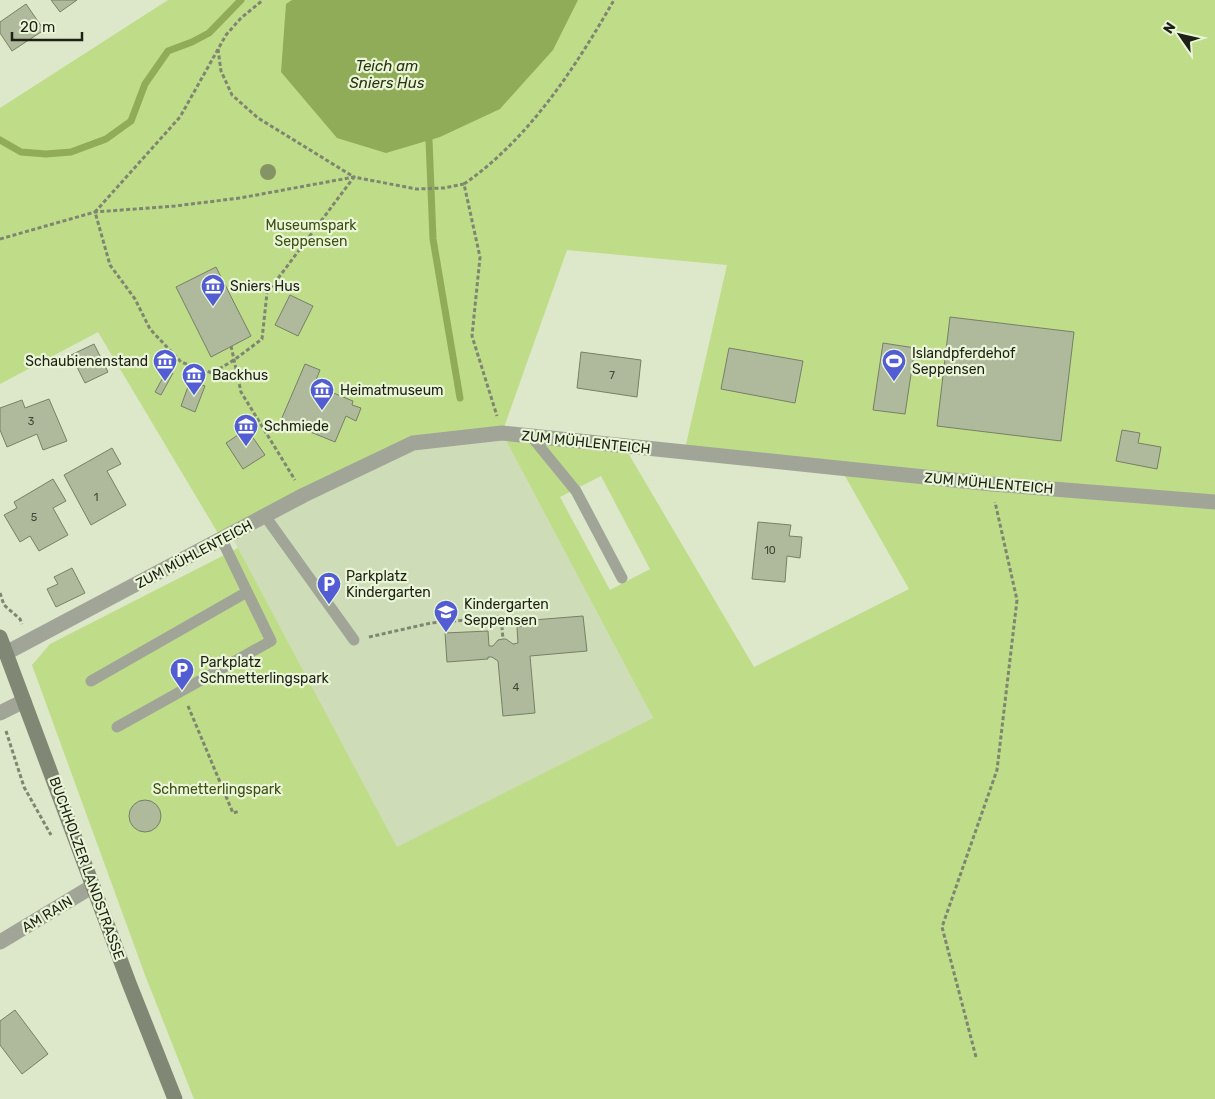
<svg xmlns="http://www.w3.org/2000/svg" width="1215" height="1099" font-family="Rubik,sans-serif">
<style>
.built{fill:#cedcb8}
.green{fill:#bfdc89;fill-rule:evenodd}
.water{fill:#90ac58}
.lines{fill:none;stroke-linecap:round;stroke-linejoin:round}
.stream{stroke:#90ac58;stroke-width:7}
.building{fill:#afba9d;stroke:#768065}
.path{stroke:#7e8671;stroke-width:3;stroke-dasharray:4 2.5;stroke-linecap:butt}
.service{stroke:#a0a598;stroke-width:11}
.minor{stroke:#a0a598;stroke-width:15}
.secondary{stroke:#808775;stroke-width:15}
.tree{fill:#859464}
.labels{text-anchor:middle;stroke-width:4.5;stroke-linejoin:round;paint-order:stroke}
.number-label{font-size:11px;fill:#414637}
.park-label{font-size:14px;fill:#3d4f11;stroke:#e9f5d6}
.poi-label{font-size:14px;fill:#1c2015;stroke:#e9f5d6;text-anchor:start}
.street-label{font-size:14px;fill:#1c2015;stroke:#e9f5d6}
.water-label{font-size:15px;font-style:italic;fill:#283310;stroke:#e9f5d6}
</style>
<rect width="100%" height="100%" fill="#dce8c9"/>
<polygon class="built" points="502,433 653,718 397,848 231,535 413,443"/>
<path class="green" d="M168 0H1215V1099H194L145 975 32 665 50 644 238 548 397 847 653 718 502 433 413 443 222 540 98 332 0 384V108ZM567 250 727 265 684 453 841 469 909 589 754 667 624 446 502 433ZM601 476 650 569 610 590 560 497Z"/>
<polygon class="water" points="292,0 578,0 553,50 500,109 440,137 386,153 337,138 281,72 286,4"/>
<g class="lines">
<g class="stream">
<polyline points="0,140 21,152 46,154 71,152 106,139 131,121 145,84 168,51 192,42 209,33 241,0"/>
<polyline points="429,140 433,239 460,398"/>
</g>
</g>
<g class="building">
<polygon points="51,0 77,0 60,12"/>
<polygon points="26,4 44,30 12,51 0,33 0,22"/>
<polygon points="216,267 251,336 211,357 176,287"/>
<polygon points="290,295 313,306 298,336 275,325"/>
<polygon points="950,317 1074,332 1061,441 937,426"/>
<polygon points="883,343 915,348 905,414 873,410"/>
<polygon points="94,344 108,372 85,383 71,355"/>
<polygon points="729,348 803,361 795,403 721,389"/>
<polygon points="581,352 641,360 637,397 577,388"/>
<polygon points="305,364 320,370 314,385 353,401 352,405 361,408 356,421 346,416 335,442 281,420"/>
<polygon points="167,370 173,373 161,395 155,392"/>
<polygon points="190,381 205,386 195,412 181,406"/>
<polygon points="49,399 67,441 43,450 37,434 7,447 0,430 0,408 22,400 25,408"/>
<polygon points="247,429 265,455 243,469 226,443"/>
<polygon points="1122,430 1140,433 1138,443 1161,447 1157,469 1116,461"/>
<polygon points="112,448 121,464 107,471 126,505 91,525 64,475"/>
<polygon points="53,479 66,501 53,508 68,535 39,551 30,536 20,542 4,515 17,508 14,502"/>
<polygon points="758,522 791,525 789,536 802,537 800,558 787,556 785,582 752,579"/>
<polygon points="72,568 85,593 56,607 47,589 58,584 54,577"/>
<polygon points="583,616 587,651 530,656 535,713 503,716 498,661 492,657 488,657 488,659 447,662 445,633 488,631 489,646 493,646 498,640 503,639 506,639 513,644 518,643 517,627 534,625 533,620"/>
<circle cx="145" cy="816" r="16"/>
<polygon points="15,1010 48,1054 22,1074 0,1045 0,1021"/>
</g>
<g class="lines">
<g class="path">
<polyline points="218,49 221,71 232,95 258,118 354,177 267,293 262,339 234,360 212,373 181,362 150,329 135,299 110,265 95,212 180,117 226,35 241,18 263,0"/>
<path d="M464 184C529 139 575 68 614 0"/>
<polyline points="0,239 95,212 175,206 240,198 354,177 416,189 444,188 464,184 480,257 472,336 497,416"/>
<polyline points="231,346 241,392 295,480"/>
<polyline points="0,593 4,605 20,619 22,624"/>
<polyline points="369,637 431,623 501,617 503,639"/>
<polyline points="188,706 233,813 240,811"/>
<polyline points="6,731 24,787 51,835"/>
<polyline points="976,1057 942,927 997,770 1017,600 995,502"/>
</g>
<g class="service">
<polyline points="531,436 576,491 622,578"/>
<polyline points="265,516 354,640"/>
<polyline points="91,681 247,592"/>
<polyline points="117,727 271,641 222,540"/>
</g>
<g class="minor">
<polyline points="6,653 304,495 413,443 502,433 992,484 1215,502"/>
<polyline points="0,713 24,701"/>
<polyline points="0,942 93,886"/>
</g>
<polyline class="secondary" points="0,637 129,983 175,1099"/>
</g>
<circle class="tree" cx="268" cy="172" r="8"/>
<defs>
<symbol id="museum-pin" viewBox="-11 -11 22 30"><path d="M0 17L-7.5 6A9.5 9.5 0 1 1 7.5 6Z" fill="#525dd4" stroke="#e9f5d6"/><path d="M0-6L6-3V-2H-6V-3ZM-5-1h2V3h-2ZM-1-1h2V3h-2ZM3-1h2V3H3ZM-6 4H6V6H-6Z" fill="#fff"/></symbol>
<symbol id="stadium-pin" viewBox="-11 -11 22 30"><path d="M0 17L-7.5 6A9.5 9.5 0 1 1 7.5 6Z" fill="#525dd4" stroke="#e9f5d6"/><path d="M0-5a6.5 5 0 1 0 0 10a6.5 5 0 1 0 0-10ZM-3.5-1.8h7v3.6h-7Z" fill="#fff"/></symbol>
<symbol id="parking-pin" viewBox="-11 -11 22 30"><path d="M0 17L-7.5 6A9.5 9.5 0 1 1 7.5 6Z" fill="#525dd4" stroke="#e9f5d6"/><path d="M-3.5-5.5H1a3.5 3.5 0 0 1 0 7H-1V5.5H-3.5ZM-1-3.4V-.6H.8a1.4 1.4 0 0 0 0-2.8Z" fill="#fff"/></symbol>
<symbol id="school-pin" viewBox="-11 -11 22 30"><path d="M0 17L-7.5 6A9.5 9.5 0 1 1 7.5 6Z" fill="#525dd4" stroke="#e9f5d6"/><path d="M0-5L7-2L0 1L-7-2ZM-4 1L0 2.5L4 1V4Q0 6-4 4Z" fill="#fff"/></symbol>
</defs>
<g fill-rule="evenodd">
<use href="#museum-pin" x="199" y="272" width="28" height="38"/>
<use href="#museum-pin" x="151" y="347" width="28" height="38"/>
<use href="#stadium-pin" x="880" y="347" width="28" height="38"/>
<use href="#museum-pin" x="180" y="361" width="28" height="38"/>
<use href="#museum-pin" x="308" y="376" width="28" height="38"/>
<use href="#museum-pin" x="232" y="412" width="28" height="38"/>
<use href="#parking-pin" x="315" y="570" width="28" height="38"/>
<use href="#school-pin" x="432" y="598" width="28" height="38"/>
<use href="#parking-pin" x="168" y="656" width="28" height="38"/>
</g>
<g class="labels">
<g class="number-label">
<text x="612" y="379">7</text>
<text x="31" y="425">3</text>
<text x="96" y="501">1</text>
<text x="34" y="521">5</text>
<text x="770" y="554">10</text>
<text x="516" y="691">4</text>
</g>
<g class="park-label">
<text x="311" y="230">Museumspark<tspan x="311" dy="16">Seppensen</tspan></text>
<text x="217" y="794">Schmetterlingspark</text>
</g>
<g class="poi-label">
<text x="230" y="291">Sniers Hus</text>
<text x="912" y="358">Islandpferdehof<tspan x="912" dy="16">Seppensen</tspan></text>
<text x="148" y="366" text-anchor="end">Schaubienenstand</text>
<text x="212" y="380">Backhus</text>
<text x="340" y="395">Heimatmuseum</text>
<text x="264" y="431">Schmiede</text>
<text x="346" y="581">Parkplatz<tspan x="346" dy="16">Kindergarten</tspan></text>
<text x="464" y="609">Kindergarten<tspan x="464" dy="16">Seppensen</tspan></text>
<text x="200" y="667">Parkplatz<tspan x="200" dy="16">Schmetterlingspark</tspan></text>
</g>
<g class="street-label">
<text transform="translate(586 442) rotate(6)" y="5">ZUM MÜHLENTEICH</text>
<text transform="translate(989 483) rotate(5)" y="5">ZUM MÜHLENTEICH</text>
<text transform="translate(194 554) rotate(-28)" y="5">ZUM MÜHLENTEICH</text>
<text transform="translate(87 868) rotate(70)" y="5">BUCHHOLZER LANDSTRASSE</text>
<text transform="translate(47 914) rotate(-31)" y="5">AM RAIN</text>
</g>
<g class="water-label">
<text x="387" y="71">Teich am<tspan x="387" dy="17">Sniers Hus</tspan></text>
</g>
</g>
<g transform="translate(1180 35) rotate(304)" stroke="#e9f5d6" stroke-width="4" paint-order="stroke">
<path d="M0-4L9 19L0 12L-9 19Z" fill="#1c2015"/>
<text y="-8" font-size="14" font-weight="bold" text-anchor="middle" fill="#1c2015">N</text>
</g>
<path d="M12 32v8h70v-8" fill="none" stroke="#1c2015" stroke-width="2.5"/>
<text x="20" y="32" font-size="15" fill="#1c2015" stroke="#e9f5d6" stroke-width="4" paint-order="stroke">20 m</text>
</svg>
